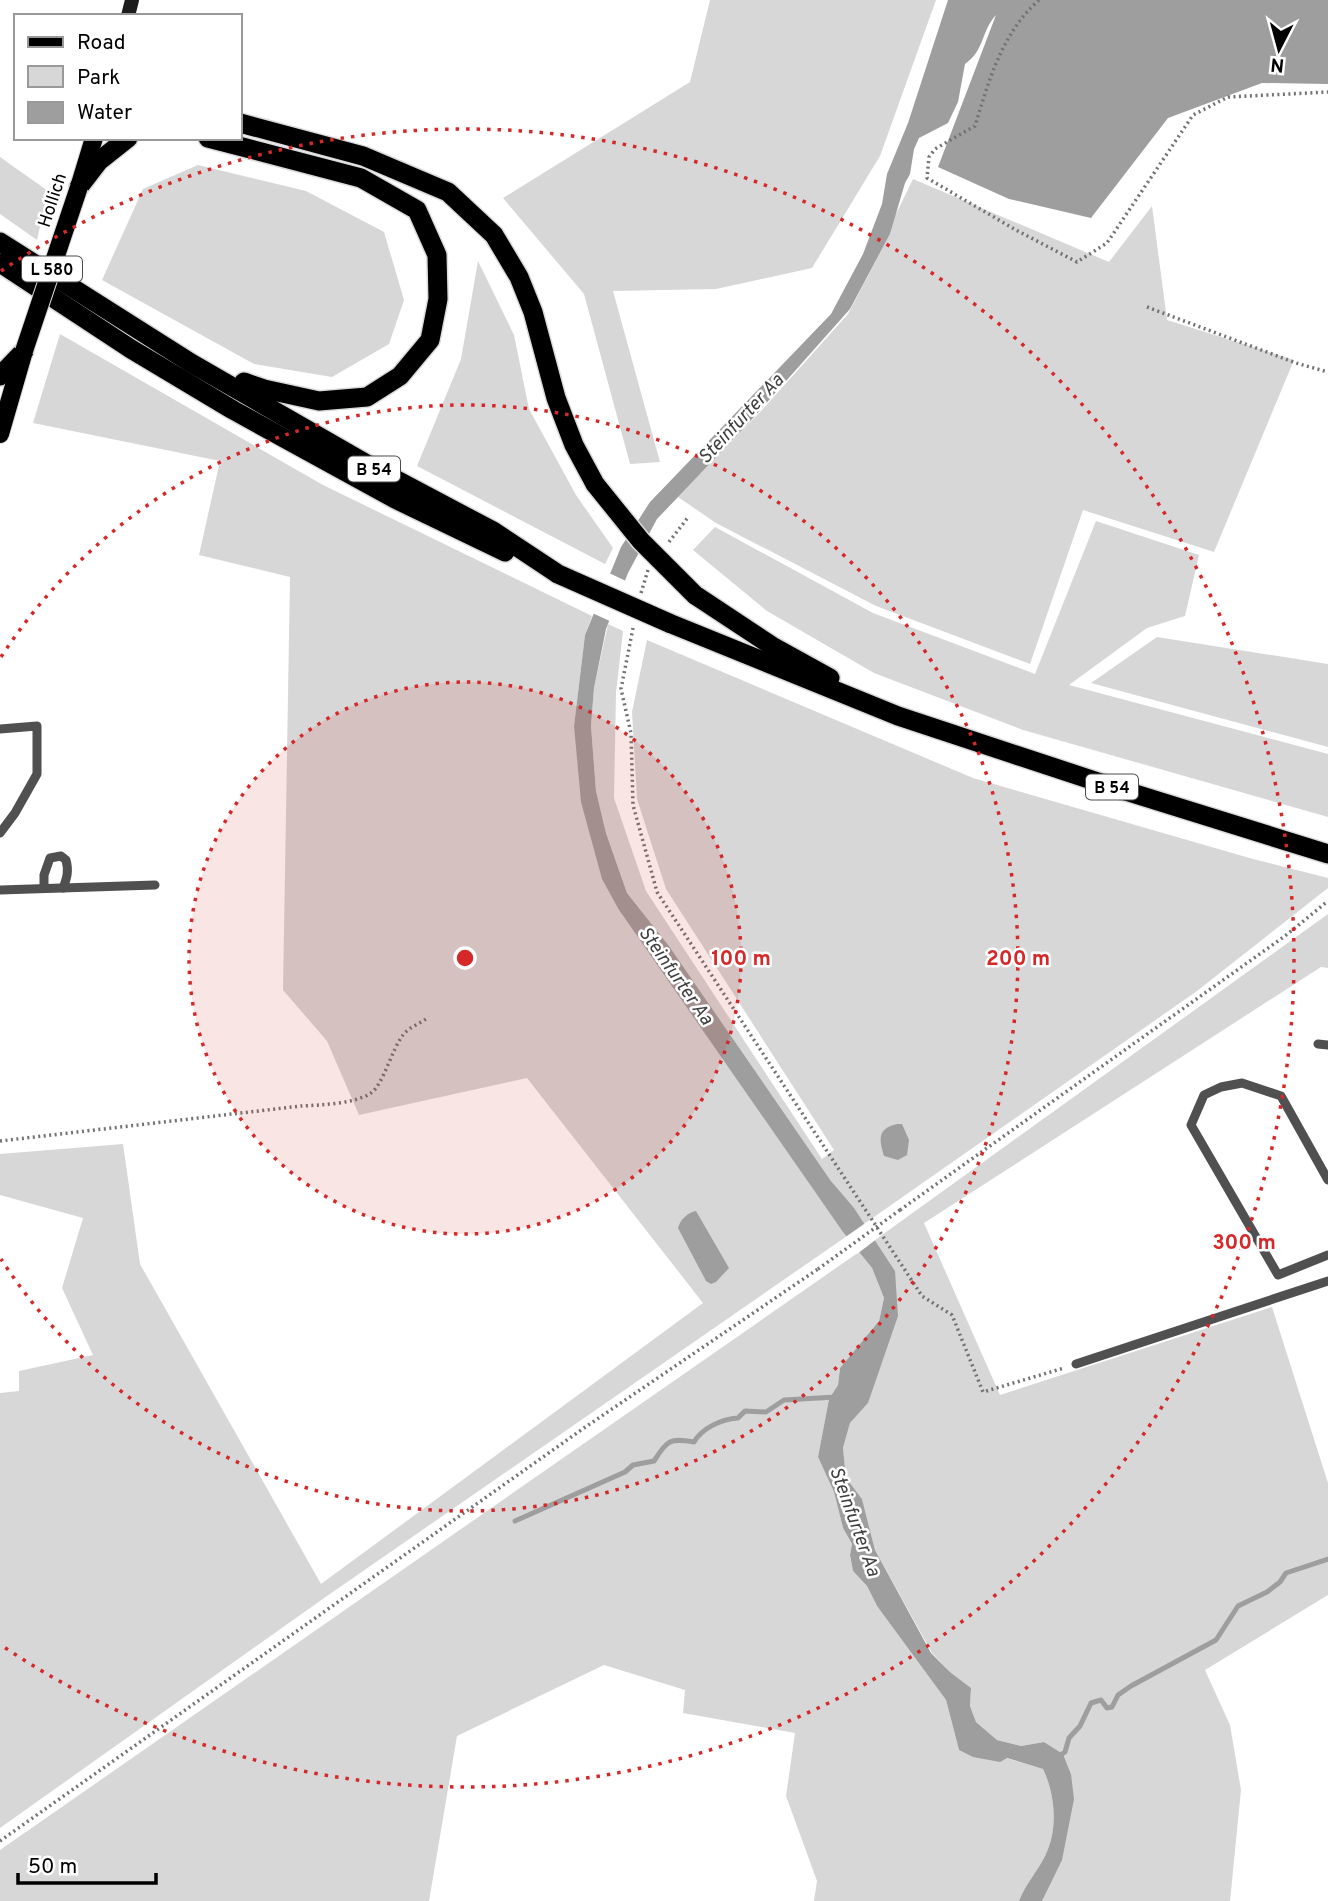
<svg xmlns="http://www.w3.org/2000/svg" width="1328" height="1901" font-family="Overpass,sans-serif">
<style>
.green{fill:#d7d7d7}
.water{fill:#9e9e9e}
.pier{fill:#fff}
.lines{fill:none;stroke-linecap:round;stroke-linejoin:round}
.stream{stroke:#9e9e9e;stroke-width:5}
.primary-casing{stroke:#dbdbdb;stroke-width:20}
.trunk-casing{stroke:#dbdbdb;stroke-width:22}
.path{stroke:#727272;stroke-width:3.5;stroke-dasharray:2 3.5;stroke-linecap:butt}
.service{stroke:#505050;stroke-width:9}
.secondary{stroke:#1d1d1d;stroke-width:14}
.primary{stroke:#000;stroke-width:18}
.trunk{stroke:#000;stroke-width:19}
.primary-bridge-casing{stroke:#dbdbdb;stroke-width:20;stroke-linecap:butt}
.trunk-bridge-casing{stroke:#dbdbdb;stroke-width:22;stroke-linecap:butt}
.path-bridge{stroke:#727272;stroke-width:3.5;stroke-dasharray:2 3.5;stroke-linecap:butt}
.primary-bridge{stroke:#000;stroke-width:18}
.trunk-bridge{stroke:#000;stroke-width:19}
.ring{fill:none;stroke:#d62828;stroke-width:3.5;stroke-dasharray:3.5 7}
.labels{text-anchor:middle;stroke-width:5;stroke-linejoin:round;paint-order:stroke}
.shield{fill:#fff;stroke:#4c4c4c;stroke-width:2}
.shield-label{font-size:16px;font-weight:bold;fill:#000}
.street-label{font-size:18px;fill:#000;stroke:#fff}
.water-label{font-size:19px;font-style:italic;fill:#3f3f3f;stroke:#fff}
.centre{fill:#d62828;stroke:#fff;stroke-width:3.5}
.ring-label{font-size:21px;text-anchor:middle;font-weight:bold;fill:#d62828;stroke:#fff;stroke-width:5;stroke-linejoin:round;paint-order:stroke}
</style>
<rect width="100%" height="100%" fill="#fff"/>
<g class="green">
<polygon points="710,0 936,0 880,156 812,268 716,289 613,291 660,462 630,464 584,294 503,198 690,82"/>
<polygon points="0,157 48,191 37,240 0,214"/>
<polygon points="198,165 306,191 384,232 404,300 389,344 332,377 254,364 102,280 143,189"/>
<polygon points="913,179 1109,262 1152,206 1167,320 1294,360 1214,552 1083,510 1030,664 876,606 716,523 678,497 762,410 848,314 890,234 895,216"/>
<polygon points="478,261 514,335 529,409 576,495 613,548 605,564 417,466 461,359"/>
<polygon points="60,334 323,485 592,616 585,635 574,726 619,910 847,1236 327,1596 0,1828 0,1393 19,1391 19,1371 93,1355 62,1288 83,1218 0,1195 0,1154 123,1144 140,1264 321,1584 703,1303 527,1078 359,1115 327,1041 283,990 290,577 199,555 220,461 33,423"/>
<polygon points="1096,521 1199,555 1185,616 1147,628 1069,685 1328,754 1328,817 1023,730 874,673 767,611 693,550 715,527 873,613 1035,674"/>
<polygon points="608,624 623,631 616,693 614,798 646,891 822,1159 834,1150 666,889 637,799 632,712 647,640 973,778 1253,859 1328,878 1328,888 1197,991 864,1224 831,1181 669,946 627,893 606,833 596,791 591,726 594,688"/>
<polygon points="1157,637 1328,664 1328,747 1091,683"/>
<polygon points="1328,914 1328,968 1321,967 924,1223 1000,1395 1272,1307 1328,1483 1328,1595 1205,1670 1230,1725 1241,1790 1230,1901 1042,1901 1048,1887 1071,1774 1063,1754 1044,1742 1021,1746 997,1740 976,1722 970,1706 971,1688 950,1672 932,1653 875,1550 862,1499 846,1479 843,1448 850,1423 868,1403 895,1271 875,1240"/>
<path d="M859 1252 872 1268 884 1298 879 1321 840 1368 838 1385 829 1399 818 1457 834 1492 843 1528 852 1544 850 1555 853 1571 867 1586 877 1606 946 1700 959 1750 1006 1758 1043 1769C1054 1792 1058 1824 1048 1849 1041 1868 1026 1882 1019 1901H814L817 1881 786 1796 795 1733 683 1713 685 1690 604 1665 457 1736 429 1901H0V1850Z"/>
</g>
<g class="water">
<path d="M948 0H1328V84L1262 83 1168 118 1091 218 1009 199 938 167 996 15C981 31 985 50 965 64L958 102 948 123 919 138 914 149 910 174 905 183 890 234 850 309 746 426 657 519 628 573 606 629 594 688 591 726 596 791 606 833 627 893 669 946 831 1181 854 1208 895 1271 898 1316 868 1403 850 1423 843 1448 846 1478 862 1499 875 1550 931 1653 950 1672 971 1688 970 1706 976 1722 997 1740 1021 1746 1044 1742 1063 1754 1071 1774 1074 1799 1062 1860 1042 1901H1019C1026 1882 1041 1868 1048 1849 1058 1824 1054 1792 1043 1769L1007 1758 1000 1762 973 1757 959 1750 946 1700 877 1606 867 1586 853 1571 850 1555 852 1544 843 1528 834 1492 818 1457 829 1399 838 1385 840 1368 879 1321 884 1298 872 1268 843 1232 619 910 602 879 581 802 574 726 585 635 621 547 650 502 831 314 863 254 882 204 887 174 908 123Z"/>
<path d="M897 1124H902L909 1140 907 1155 898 1160 884 1156C879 1139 877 1129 897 1124Z"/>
<path d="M696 1211 729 1268 716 1282 711 1284 706 1281 678 1228C680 1220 688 1212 696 1211Z"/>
</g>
<g class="pier">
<polygon points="607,572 628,582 612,622 590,612"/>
<polygon points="867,1222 878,1238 857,1254 844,1238"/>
</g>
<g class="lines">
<g class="stream">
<path d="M515 1521 625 1472 633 1465 654 1461C668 1440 669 1438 694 1442 702 1428 722 1419 738 1418L745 1411 766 1412 784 1400 836 1397"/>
<polyline points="1059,1756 1065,1752 1069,1738 1080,1726 1091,1703 1101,1700 1107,1708 1112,1707 1118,1695 1131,1686 1216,1640 1238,1606 1267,1592 1280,1582 1286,1573 1328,1559"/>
</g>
<defs>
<g id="primary">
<polyline points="80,184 94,138"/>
<polyline points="0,434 24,351"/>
</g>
<g id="trunk">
<polyline points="240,123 363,156 448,192 494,235 519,277 533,312 556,398 574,445 595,484"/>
<polyline points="208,138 361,178 417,210 437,255 438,299 430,340 400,376 367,397 319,401 264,389 244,382"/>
<polyline points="79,187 99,161 128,138"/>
<polyline points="0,242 191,363 372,467 493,531 558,574"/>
<polyline points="0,263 131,349 233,410 395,499 505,552"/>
<polyline points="0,376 24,351"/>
<polyline points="695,595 772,646 830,678"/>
<polyline points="669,623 898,716 1116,788 1328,854"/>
</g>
</defs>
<use href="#primary" class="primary-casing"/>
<use href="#trunk" class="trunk-casing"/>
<g class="path">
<path d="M1039 0C1002 33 989 80 975 126L935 149 929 157 927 178 1016 230 1077 262 1107 243 1193 115 1228 97 1328 92"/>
<polyline points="1147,307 1296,363 1328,372"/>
<polyline points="669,542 689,516"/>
<polyline points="641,593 648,570"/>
<polyline points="633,628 621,689 631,733 633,805 657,892 922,1296 952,1315 983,1392 1064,1368"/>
<path d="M0 1141 301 1106C320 1105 355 1104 371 1093 383 1085 392 1049 403 1035 408 1028 419 1024 426 1019"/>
<polyline points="900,1210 1285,936 1328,901"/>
<polyline points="0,1841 584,1428 818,1269"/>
</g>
<g class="service">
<polyline points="0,729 37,726 37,774 15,813 0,833"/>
<path d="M44 888V875L50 858 61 856 66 860C69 871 67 878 63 888"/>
<polyline points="0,890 155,885"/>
<polyline points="1318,1044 1328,1045"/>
<polyline points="1328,1180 1281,1096 1242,1083 1221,1087 1204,1095 1191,1125 1278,1275 1328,1255"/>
<polyline points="1076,1364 1328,1281"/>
</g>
<polyline class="secondary" points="128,16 132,0"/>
<use href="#primary" class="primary"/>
<use href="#trunk" class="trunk"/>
<defs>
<polyline id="primary-bridge" points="24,351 79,187"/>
<g id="trunk-bridge">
<polyline points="595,484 641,541 695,595"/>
<polyline points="558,574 669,623"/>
</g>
</defs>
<use href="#primary-bridge" class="primary-bridge-casing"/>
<use href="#trunk-bridge" class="trunk-bridge-casing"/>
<polyline class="path-bridge" points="818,1269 900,1210"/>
<use href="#primary-bridge" class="primary-bridge"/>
<use href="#trunk-bridge" class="trunk-bridge"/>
</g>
<circle cx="465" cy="958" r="276" fill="#d62828" fill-opacity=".12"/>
<g class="ring">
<circle cx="465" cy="958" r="276"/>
<path d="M1 657A553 553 0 1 1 1 1259"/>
<path d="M1 271A829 829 0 1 1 1 1645"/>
</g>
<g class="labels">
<g class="shield">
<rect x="22" y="256.5" width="60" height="25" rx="5"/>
<rect x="348" y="456.5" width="52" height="25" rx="5"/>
<rect x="1086" y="774.5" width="52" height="25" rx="5"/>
</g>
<g class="shield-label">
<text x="52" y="275">L 580</text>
<text x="374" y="475">B 54</text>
<text x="1112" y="793">B 54</text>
</g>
<g class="street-label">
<text transform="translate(52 200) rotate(-72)" y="6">Hollich</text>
</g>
<g class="water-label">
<text transform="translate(740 418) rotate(-47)" y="7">Steinfurter Aa</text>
<text transform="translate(677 975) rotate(55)" y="7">Steinfurter Aa</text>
<text transform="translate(856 1521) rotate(70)" y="7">Steinfurter Aa</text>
</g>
</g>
<circle cx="465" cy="958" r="10" class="centre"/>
<g class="ring-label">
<text x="741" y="965">100 m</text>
<text x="1018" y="965">200 m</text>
<text x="1244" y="1249">300 m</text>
</g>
<rect x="14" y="14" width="228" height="126" fill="#ffffff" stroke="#999999" stroke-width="2"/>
<rect x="28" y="37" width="35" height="10" fill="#000000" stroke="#999999" stroke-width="2"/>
<text x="77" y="49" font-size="21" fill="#000000">Road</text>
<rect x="28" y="66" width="35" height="21" fill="#d7d7d7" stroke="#999999" stroke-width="2"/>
<text x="77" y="84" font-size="21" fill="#000000">Park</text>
<rect x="28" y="102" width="35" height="21" fill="#9e9e9e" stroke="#999999" stroke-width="2"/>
<text x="77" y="119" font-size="21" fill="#000000">Water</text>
<g transform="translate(1279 49) rotate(186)" stroke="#ffffff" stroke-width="5" paint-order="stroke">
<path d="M0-5L12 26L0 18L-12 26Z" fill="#000000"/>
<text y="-10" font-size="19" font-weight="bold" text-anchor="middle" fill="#000000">N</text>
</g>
<path d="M18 1873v10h138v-10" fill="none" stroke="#000000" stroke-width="3.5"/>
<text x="28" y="1873" font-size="21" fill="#000000" stroke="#ffffff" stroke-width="5" paint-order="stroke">50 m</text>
</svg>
